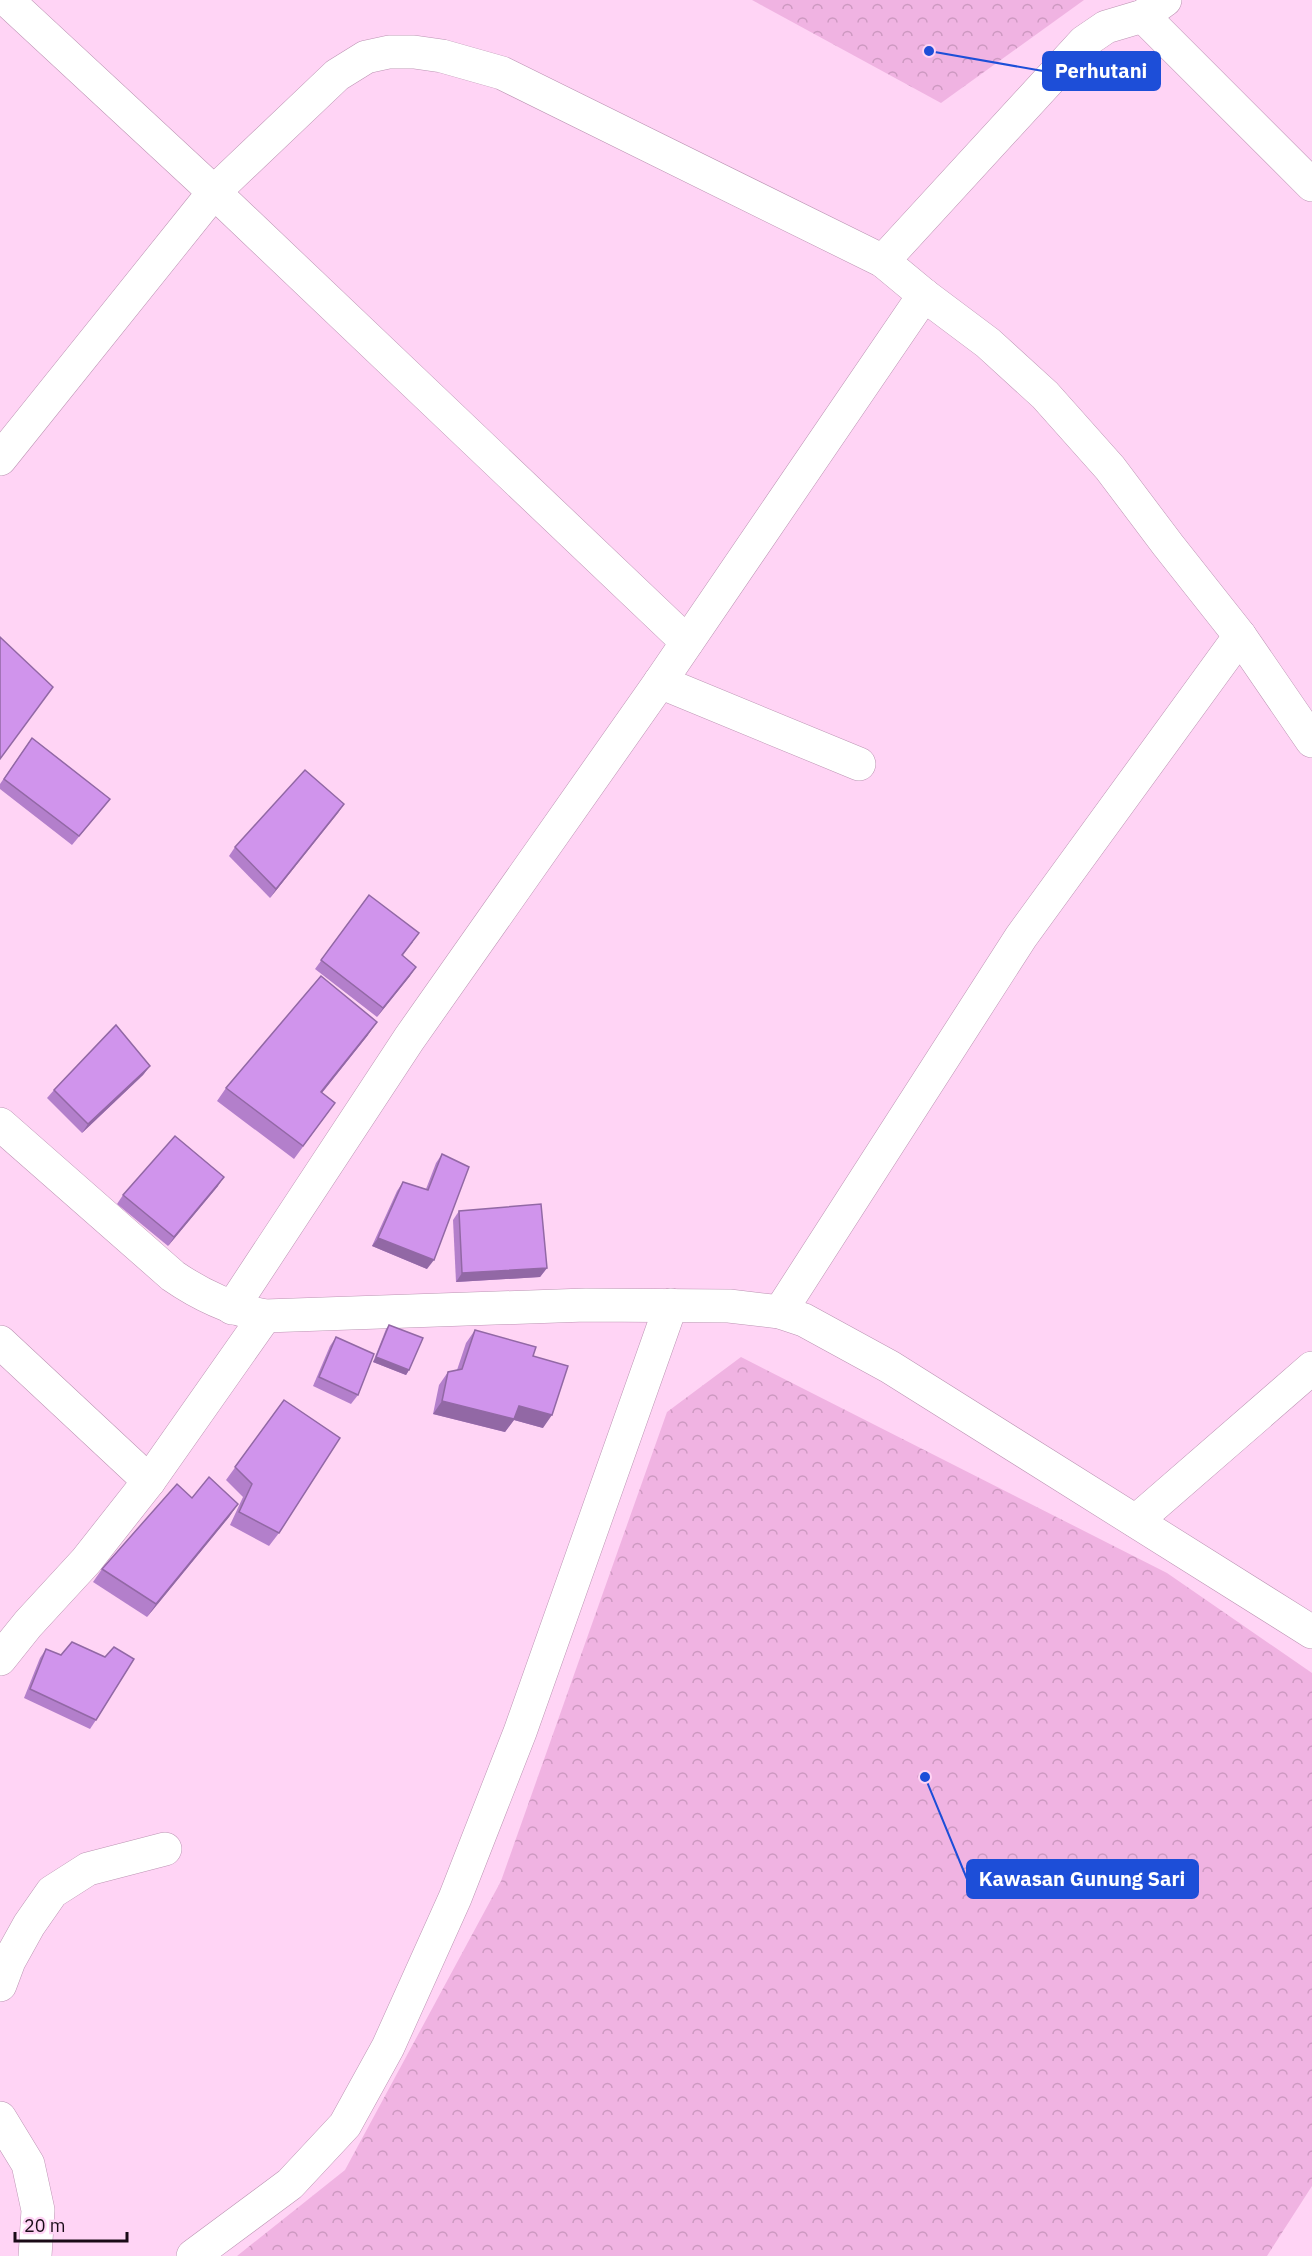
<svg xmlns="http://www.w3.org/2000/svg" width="1312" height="2256" font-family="'IBM Plex Sans',sans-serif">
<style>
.forest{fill:url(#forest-crowns)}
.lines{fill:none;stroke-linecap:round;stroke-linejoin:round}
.street-casing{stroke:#bc94b3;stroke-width:34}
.street{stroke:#fff;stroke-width:33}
.wall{fill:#b37fcb}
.shaded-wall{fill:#9268a5}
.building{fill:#d094ec;stroke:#9268a5;stroke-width:1.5}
.leader{fill:none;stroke:#1d4ed8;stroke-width:2}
.callout-dot{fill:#1d4ed8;stroke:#ffd4f5;stroke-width:2}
.callout{fill:#1d4ed8;stroke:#1d4ed8;stroke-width:2}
.callout-label{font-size:20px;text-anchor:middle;font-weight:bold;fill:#fff}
</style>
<defs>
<pattern id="forest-crowns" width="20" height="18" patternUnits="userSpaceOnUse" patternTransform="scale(1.5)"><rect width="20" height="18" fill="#f0b3e2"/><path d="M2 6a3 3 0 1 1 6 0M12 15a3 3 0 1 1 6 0" fill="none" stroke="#cd99c1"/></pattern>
</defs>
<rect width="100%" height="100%" fill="#ffd4f5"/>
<g class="forest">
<polygon points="752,0 1084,0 941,103"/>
<polygon points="741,1357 1167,1573 1312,1673 1312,2186 1267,2256 237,2256 345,2170 501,1881 667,1412"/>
</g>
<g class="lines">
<defs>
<g id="street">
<polyline points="7,0 214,192 687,642"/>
<polyline points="1143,16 1312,185"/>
<polyline points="883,261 1084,42 1106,27 1143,16 1165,0"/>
<polyline points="0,459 214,192 337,75 366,57 389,52 414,52 442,56 502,73 883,261 924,295 988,343 1045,395 1110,468 1168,545 1240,636 1312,741"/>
<polyline points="660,682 859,764"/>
<path d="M0 1124 173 1276C202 1296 230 1309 265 1316L586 1305 729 1306 780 1312 804 1320 890 1367 1312 1632"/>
<polyline points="232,1308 409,1039 660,682 924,295"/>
<polyline points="780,1312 1021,937 1240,636"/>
<polyline points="0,1342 149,1481"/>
<polyline points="1136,1521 1312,1368"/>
<polyline points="0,1659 28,1624 86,1561 149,1481 265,1316"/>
<polyline points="0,1985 9,1961 29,1925 52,1892 88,1869 165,1849"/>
<polyline points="0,2118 28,2164 38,2210 35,2256"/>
<polyline points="193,2256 290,2184 345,2125 388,2047 455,1898 520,1732 671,1305"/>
</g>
</defs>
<use href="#street" class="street-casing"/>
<use href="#street" class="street"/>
</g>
<g class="wall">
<polygon points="32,738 110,799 103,808 72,845 0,789 0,784"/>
<polygon points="344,804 270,898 229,856 235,847"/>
<polygon points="369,895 413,942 403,955 410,976 377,1017 315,969"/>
<polygon points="368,1035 322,1093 335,1103 294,1159 217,1101 226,1088"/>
<polygon points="150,1066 143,1075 82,1133 47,1098 54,1090"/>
<polygon points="442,1154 427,1269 372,1246 397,1191 403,1182 426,1189 436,1163"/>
<polygon points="218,1186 168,1246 117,1204 123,1195"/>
<polygon points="459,1211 547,1268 540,1277 456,1282 453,1220"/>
<polygon points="389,1325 409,1370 406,1375 373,1362 386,1329"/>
<polygon points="475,1330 533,1356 543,1428 514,1420 505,1432 433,1414 439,1385 448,1372 457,1370 466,1343"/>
<polygon points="336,1337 358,1395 351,1404 313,1386 330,1346"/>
<polygon points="284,1400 279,1533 269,1546 230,1525 243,1497 226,1480"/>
<polygon points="192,1498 238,1504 229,1517 147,1617 93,1582 102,1569"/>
<polygon points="46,1649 96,1720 90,1729 24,1698 40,1658"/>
</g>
<g class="shaded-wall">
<polygon points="344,804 338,813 270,898 276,889"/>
<polygon points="416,967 410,976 377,1017 383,1008"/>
<polygon points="377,1022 368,1035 312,1105 321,1092"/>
<polygon points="150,1066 143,1075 82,1133 88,1124"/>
<polygon points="224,1177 218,1186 168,1246 174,1237"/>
<polygon points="378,1238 434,1260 427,1269 372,1246"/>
<polygon points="547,1268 540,1277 456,1282 462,1273"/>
<polygon points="376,1357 409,1370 406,1375 373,1362"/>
<polygon points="442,1401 519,1406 552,1415 543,1428 514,1420 505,1432 433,1414"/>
<polygon points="238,1504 229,1517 147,1617 156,1604"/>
</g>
<g class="building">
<polygon points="0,637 53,687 0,759"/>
<polygon points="32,738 110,799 79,836 4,779"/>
<polygon points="305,770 344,804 276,889 235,847"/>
<polygon points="369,895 419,933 402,955 416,967 383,1008 321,960"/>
<polygon points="321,976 377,1022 321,1092 335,1103 303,1146 226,1088"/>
<polygon points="116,1025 150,1066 88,1124 54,1090"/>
<polygon points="175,1136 224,1177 174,1237 123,1195"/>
<polygon points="442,1154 469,1167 434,1260 378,1238 403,1182 428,1190"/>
<polygon points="541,1204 547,1268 462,1273 459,1211"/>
<polygon points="389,1325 423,1338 409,1370 376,1357"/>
<polygon points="475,1330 536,1347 533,1356 568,1366 552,1415 519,1406 514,1419 442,1401 448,1372 462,1369"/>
<polygon points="336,1337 374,1354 358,1395 319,1377"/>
<polygon points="284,1400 340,1438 279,1533 239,1512 252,1484 235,1467"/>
<polygon points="209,1477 238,1504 156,1604 102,1569 177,1484 192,1498"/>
<polygon points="72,1642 105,1657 114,1647 134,1659 96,1720 30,1689 46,1649 61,1655"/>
</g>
<path class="leader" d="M929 51L1043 71M925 1777L967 1879"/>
<g class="callout-dot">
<circle cx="929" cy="51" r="6"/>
<circle cx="925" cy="1777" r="6"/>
</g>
<g class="callout">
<rect x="1043" y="52" width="117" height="38" rx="6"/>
<rect x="967" y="1860" width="231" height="38" rx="6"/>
</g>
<g class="callout-label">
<text x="1101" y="78">Perhutani</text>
<text x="1082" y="1886">Kawasan Gunung Sari</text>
</g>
<path d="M15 2232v9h112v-9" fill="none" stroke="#1a0b17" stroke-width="3"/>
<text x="24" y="2232" font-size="18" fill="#1a0b17" stroke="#ffd4f5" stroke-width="4.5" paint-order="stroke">20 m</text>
</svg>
